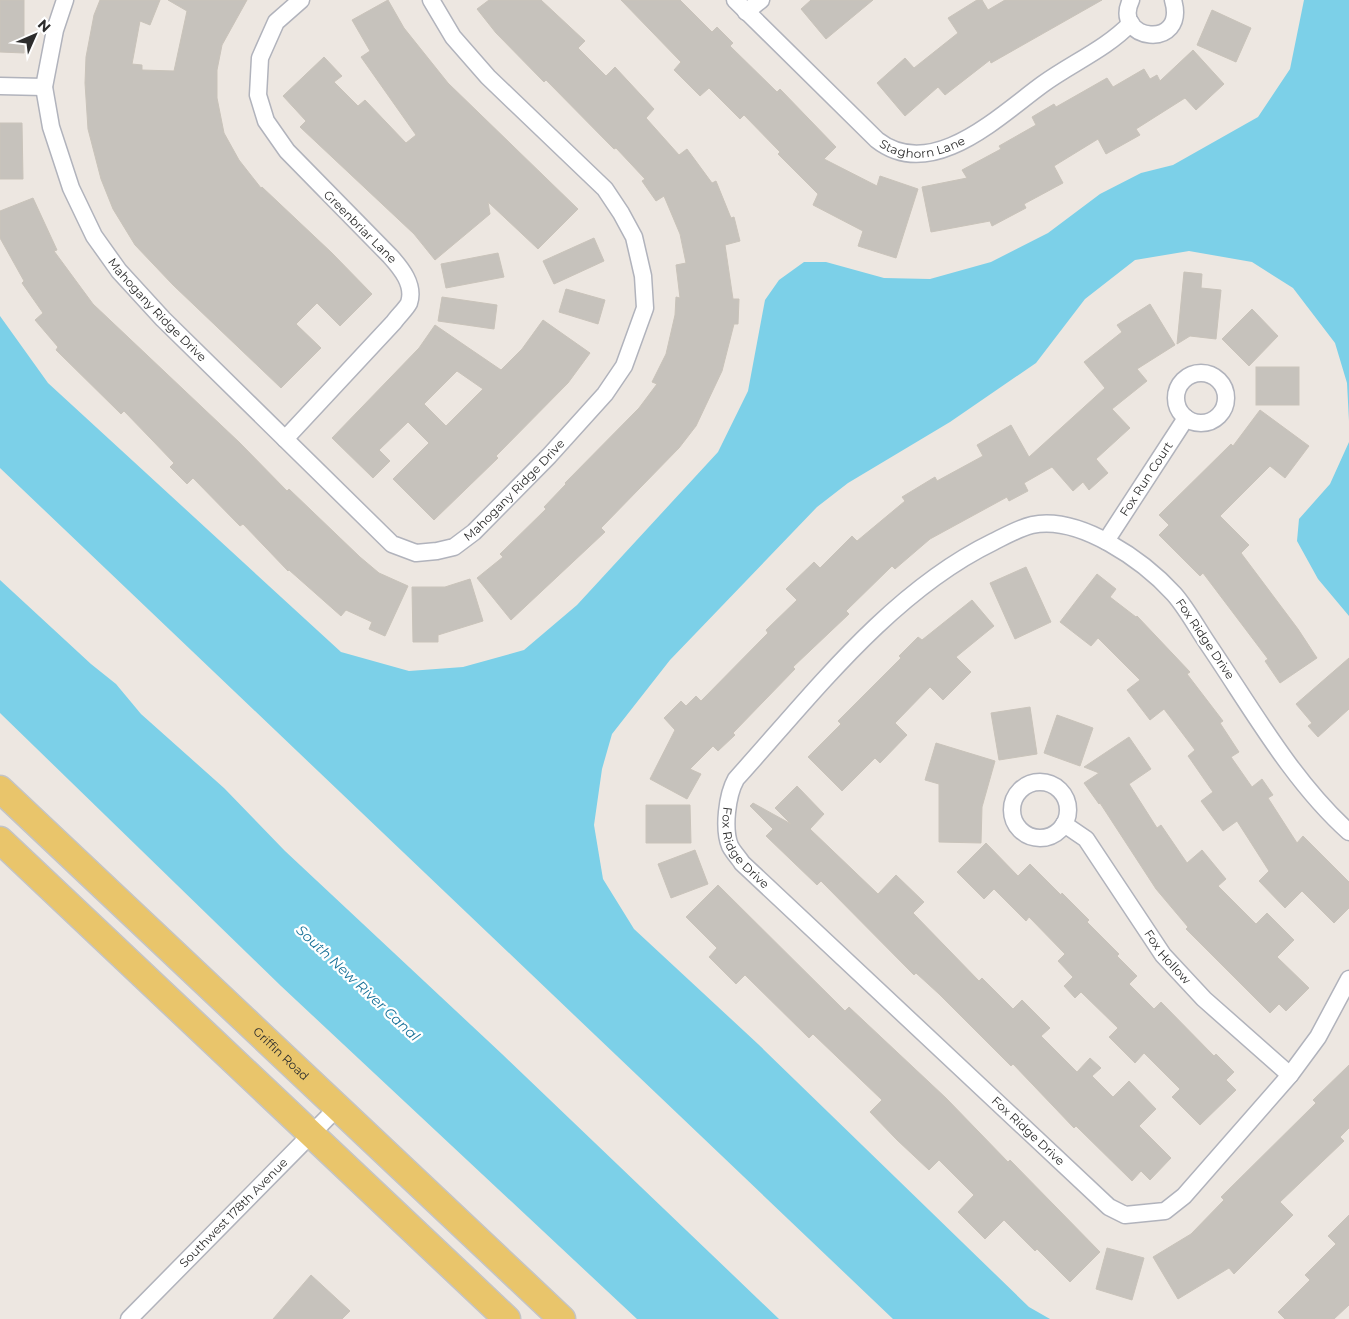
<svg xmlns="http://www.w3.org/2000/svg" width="1349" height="1319" font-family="Montserrat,sans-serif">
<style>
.water{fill:#7cd0e8}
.building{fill:#c6c2bc;stroke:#c9c3ba;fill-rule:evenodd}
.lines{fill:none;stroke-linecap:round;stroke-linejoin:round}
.minor-casing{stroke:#b1b3bc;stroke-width:19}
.primary-casing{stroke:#c4c4c4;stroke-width:29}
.minor{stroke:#fff;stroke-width:16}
.primary{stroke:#e9c56b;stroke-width:26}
.labels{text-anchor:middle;stroke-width:4.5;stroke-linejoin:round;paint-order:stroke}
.street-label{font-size:12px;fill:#2d2d2d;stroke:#fff}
.water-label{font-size:14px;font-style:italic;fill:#177198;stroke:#fff}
</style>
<rect width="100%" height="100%" fill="#ede7e1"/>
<g class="water">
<polygon points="1304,0 1349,0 1349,421 1347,383 1335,343 1293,288 1252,262 1189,251 1135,260 1085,299 1036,363 950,422 848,483 817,507 670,660 612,734 602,769 594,825 603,879 634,929 758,1044 1029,1307 1050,1319 893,1319 0,468 0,316 48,383 341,652 409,671 463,667 524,650 577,605 718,452 748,391 765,300 779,280 804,262 826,262 884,278 930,279 991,262 1048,233 1100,194 1141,173 1173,165 1258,117 1290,69"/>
<polygon points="1349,442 1349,616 1318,579 1297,541 1299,519 1330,484"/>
<polygon points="0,580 91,664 116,684 141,714 224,788 285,851 502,1054 779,1319 637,1319 281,986 0,713"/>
</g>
<g class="building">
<polygon points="0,0 24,0 24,53 0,52"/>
<polygon points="100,0 160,0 150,25 140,21 132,64 142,65 142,70 174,71 187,11 168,0 247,0 222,45 217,70 217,98 224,133 239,160 261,188 262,187 332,253 372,294 340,326 317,303 296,324 321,348 281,388 173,285 135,245 113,209 101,179 88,129 85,83 86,57 94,15"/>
<polygon points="388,0 404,28 448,83 578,209 538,249 488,202 490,214 435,260 414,234 300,127 306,121 283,96 324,57 342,76 334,82 358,106 365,100 406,143 416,135 361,57 370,51 352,20"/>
<polygon points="489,0 541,0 585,41 578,48 606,76 615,67 654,109 646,118 679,155 687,149 712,183 716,181 731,218 734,217 740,241 725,245 733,299 739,299 738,324 734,324 722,371 696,426 679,448 601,528 605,532 511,620 477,578 503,557 500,554 546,509 544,507 566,484 565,483 639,408 657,384 652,382 666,354 675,315 676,297 680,298 676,265 686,263 680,234 664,196 656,201 642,181 645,179 616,148 614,149 546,80 544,82 496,33 477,9"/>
<polygon points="621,0 680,0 712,32 717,27 733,43 730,46 777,92 780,89 836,147 824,159 877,186 880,176 918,189 896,258 858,246 863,231 813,205 818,194 778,154 780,152 744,115 740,119 709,88 700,96 674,70 681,62"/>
<polygon points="811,0 873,0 826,39 801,9"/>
<polygon points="977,0 982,0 988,10 1005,0 1102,0 991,63 990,60 945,95 938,87 905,116 877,83 905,58 914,68 958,33 948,18"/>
<polygon points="1212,10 1251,28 1236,62 1197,45"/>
<polygon points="1193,50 1224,84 1196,110 1185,98 1136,129 1140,135 1106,154 1098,139 1054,166 1063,183 1024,204 1026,208 992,226 990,221 931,232 922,187 967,178 962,170 1001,149 999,146 1036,125 1032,117 1054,104 1056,107 1107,78 1113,87 1144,69 1150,79 1157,75 1160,81"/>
<polygon points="0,123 22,123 23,179 0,179"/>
<polygon points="33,198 57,250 54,251 93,304 240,443 287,491 289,489 360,557 379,573 408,586 385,636 369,629 372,622 346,610 341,616 289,570 288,571 243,524 240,526 193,478 187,484 170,467 174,463 152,440 124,411 121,414 56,350 58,347 35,320 43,313 22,283 24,281 0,238 0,211"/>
<polygon points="594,238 604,261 554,284 543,261"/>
<polygon points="498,253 504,277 446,288 441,264"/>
<polygon points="1184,272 1202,274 1201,288 1221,290 1216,339 1190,336 1177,344"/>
<polygon points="566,289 605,300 598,324 559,312"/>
<polygon points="442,297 497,305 494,329 438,321"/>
<polygon points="1150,304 1175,345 1137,369 1147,381 1112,409 1130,428 1096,459 1108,473 1089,490 1083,482 1073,491 1052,467 1024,483 1028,491 1009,501 1007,497 930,539 895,569 892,566 846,611 849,614 793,667 795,669 733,733 735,735 718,751 713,746 690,769 701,774 687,799 650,779 675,730 664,718 681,701 686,706 696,696 701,701 768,633 766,630 797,600 786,589 814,562 820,568 852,536 857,541 905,501 902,497 935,477 937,481 983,456 977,445 1011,425 1029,457 1105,388 1084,362 1122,332 1117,325"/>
<polygon points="1252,309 1278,336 1249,366 1222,339"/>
<path d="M543 320 590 353 568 383 496 456 498 458 434 520 393 479 429 443 408 422 379 450 390 461 373 478 332 438 419 348 435 325 501 370 522 349ZM457 371 483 389 446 426 424 404Z"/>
<rect x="1256" y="367" width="43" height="38"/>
<polygon points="1260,410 1309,446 1285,478 1270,466 1220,516 1249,545 1241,553 1298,629 1317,658 1280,683 1265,661 1268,659 1203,573 1200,576 1159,535 1169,525 1159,515 1231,444 1233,446"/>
<polygon points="1026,567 1051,622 1015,639 990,583"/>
<polygon points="1097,574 1116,589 1110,597 1136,617 1137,616 1190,672 1187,674 1223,721 1220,723 1239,752 1231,757 1252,787 1262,779 1273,795 1268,798 1297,843 1303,836 1349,882 1349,908 1334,923 1302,891 1285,908 1259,881 1269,871 1237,821 1223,831 1201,801 1213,792 1188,756 1195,750 1164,709 1150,720 1127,690 1140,680 1098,638 1091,646 1060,622"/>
<polygon points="470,579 483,621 438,635 438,642 413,642 412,587 445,587"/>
<polygon points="972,600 994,626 956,657 971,672 943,700 930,687 895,723 907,735 880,763 875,758 842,791 808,757 841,724 838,721 901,658 899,656 918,637 922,640"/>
<polygon points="1349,658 1349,709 1318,737 1308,726 1312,723 1296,704"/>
<polygon points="1030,707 1037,754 999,760 991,713"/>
<polygon points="1057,715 1093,728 1080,766 1044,753"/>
<polygon points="1129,737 1151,769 1129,784 1157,828 1161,825 1187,863 1202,850 1226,879 1218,886 1256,924 1267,913 1294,940 1277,957 1309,988 1286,1011 1279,1004 1270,1013 1186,929 1188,927 1156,889 1100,803 1099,804 1084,783 1099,773 1084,767"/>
<polygon points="936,743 995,761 982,807 981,843 939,842 939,784 925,780"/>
<polygon points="797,786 824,814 810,829 878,894 896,875 924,902 913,913 979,981 982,978 1013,1009 1022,1000 1050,1028 1041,1036 1077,1072 1090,1058 1101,1068 1092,1076 1113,1097 1129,1081 1156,1109 1139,1126 1171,1158 1150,1180 1141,1171 1132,1181 1076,1126 1074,1128 1013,1064 1011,1066 939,994 916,973 914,975 821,881 817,885 766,836 773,829 750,806 753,803 791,824 775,808"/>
<polygon points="646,805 690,805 691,843 646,843"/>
<polygon points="986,843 1018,876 1030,864 1061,895 1062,893 1089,920 1087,922 1119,954 1117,956 1137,976 1129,984 1154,1009 1161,1002 1214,1056 1216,1054 1234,1072 1226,1080 1236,1090 1200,1125 1172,1097 1180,1089 1144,1053 1135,1063 1109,1037 1118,1028 1081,992 1075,998 1064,986 1073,977 1058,961 1065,954 1029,917 1026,921 994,889 984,899 957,872"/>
<polygon points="695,850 708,884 671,898 658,864"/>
<polygon points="718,885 845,1011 849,1007 946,1098 1008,1162 1010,1160 1100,1252 1070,1282 1037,1249 1035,1251 1004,1220 985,1239 958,1212 974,1195 939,1160 929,1170 897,1140 870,1112 882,1100 813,1034 809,1038 745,975 736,984 709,957 717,948 686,917"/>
<polygon points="1349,1065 1349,1128 1340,1137 1344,1141 1280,1202 1293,1215 1234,1274 1229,1268 1178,1299 1153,1257 1191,1234 1224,1200 1221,1197 1316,1103 1313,1100"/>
<polygon points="1349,1215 1349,1305 1334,1319 1285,1319 1278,1312 1310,1280 1305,1275 1336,1244 1328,1236"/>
<polygon points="1107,1248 1144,1258 1132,1300 1096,1289"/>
<polygon points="311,1275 350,1311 342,1319 273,1319"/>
</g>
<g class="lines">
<defs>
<g id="minor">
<path id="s1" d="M65 0 55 30 44 87 51 127 71 188 94 236 119 271 163 319 392 544 416 553 437 551 454 547 474 532 549 456 605 394 624 366 645 308 643 276 634 237 621 213 605 189 488 77 453 37 431 0"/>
<path id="s2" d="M735 0 877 140C932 183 1000 115 1043 84 1072 63 1106 49 1131 23"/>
<path d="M1131 0C1111 41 1188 51 1173 0"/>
<polyline points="746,12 761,0"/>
<polyline points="0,86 44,87"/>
<circle cx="1201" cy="398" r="25"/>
<path d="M285 439 394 322C398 316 406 309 409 303 415 285 401 268 390 256L287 151 266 121 258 95 260 58 276 22 301 0"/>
<path id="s3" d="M1106 541 1186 418"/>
<circle cx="1040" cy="810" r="28"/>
<path id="s4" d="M1064 824 1086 839 1163 955 1204 999 1290 1075"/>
<path id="s5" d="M1349 832C1293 782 1252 709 1210 647 1198 630 1188 610 1174 594 1144 561 1080 515 1032 525 1019 528 1005 536 993 542 890 592 812 695 736 779 727 795 723 829 730 846 733 852 739 858 742 863L1109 1207 1125 1215 1165 1211 1184 1196 1290 1075 1318 1037 1349 979"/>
<path id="s6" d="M129 1319 338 1107"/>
</g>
<g id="primary">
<path id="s7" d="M0 789 562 1319"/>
<polyline points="0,840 507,1319"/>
</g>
</defs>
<use href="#minor" class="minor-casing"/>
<use href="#primary" class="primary-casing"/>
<use href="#minor" class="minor"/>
<use href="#primary" class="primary"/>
</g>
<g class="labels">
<g class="street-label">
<text dy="4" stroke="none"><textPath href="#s2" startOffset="248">Staghorn Lane</textPath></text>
<text transform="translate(360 227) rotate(45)" y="4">Greenbriar Lane</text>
<text dy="4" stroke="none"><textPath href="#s1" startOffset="345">Mahogany Ridge Drive</textPath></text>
<text dy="4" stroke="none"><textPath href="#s3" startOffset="74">Fox Run Court</textPath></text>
<text dy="4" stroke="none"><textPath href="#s1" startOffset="824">Mahogany Ridge Drive</textPath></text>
<text transform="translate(1205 639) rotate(56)" y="4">Fox Ridge Drive</text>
<text dy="4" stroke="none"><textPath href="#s5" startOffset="931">Fox Ridge Drive</textPath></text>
<text dy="4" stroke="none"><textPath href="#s4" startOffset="170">Fox Hollow</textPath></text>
<text dy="4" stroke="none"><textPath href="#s7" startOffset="386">Griffin Road</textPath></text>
<text dy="4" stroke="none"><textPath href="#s5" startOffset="1336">Fox Ridge Drive</textPath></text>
<text dy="4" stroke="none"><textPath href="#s6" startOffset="149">Southwest 178th Avenue</textPath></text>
</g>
<g class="water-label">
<text transform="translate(358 983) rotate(43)" y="5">South New River Canal</text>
</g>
</g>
<g transform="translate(35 35) rotate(45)" stroke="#ffffff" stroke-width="4" paint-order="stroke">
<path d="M0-4L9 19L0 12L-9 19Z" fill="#2d2d2d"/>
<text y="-8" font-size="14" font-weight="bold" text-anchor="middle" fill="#2d2d2d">N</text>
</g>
</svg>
